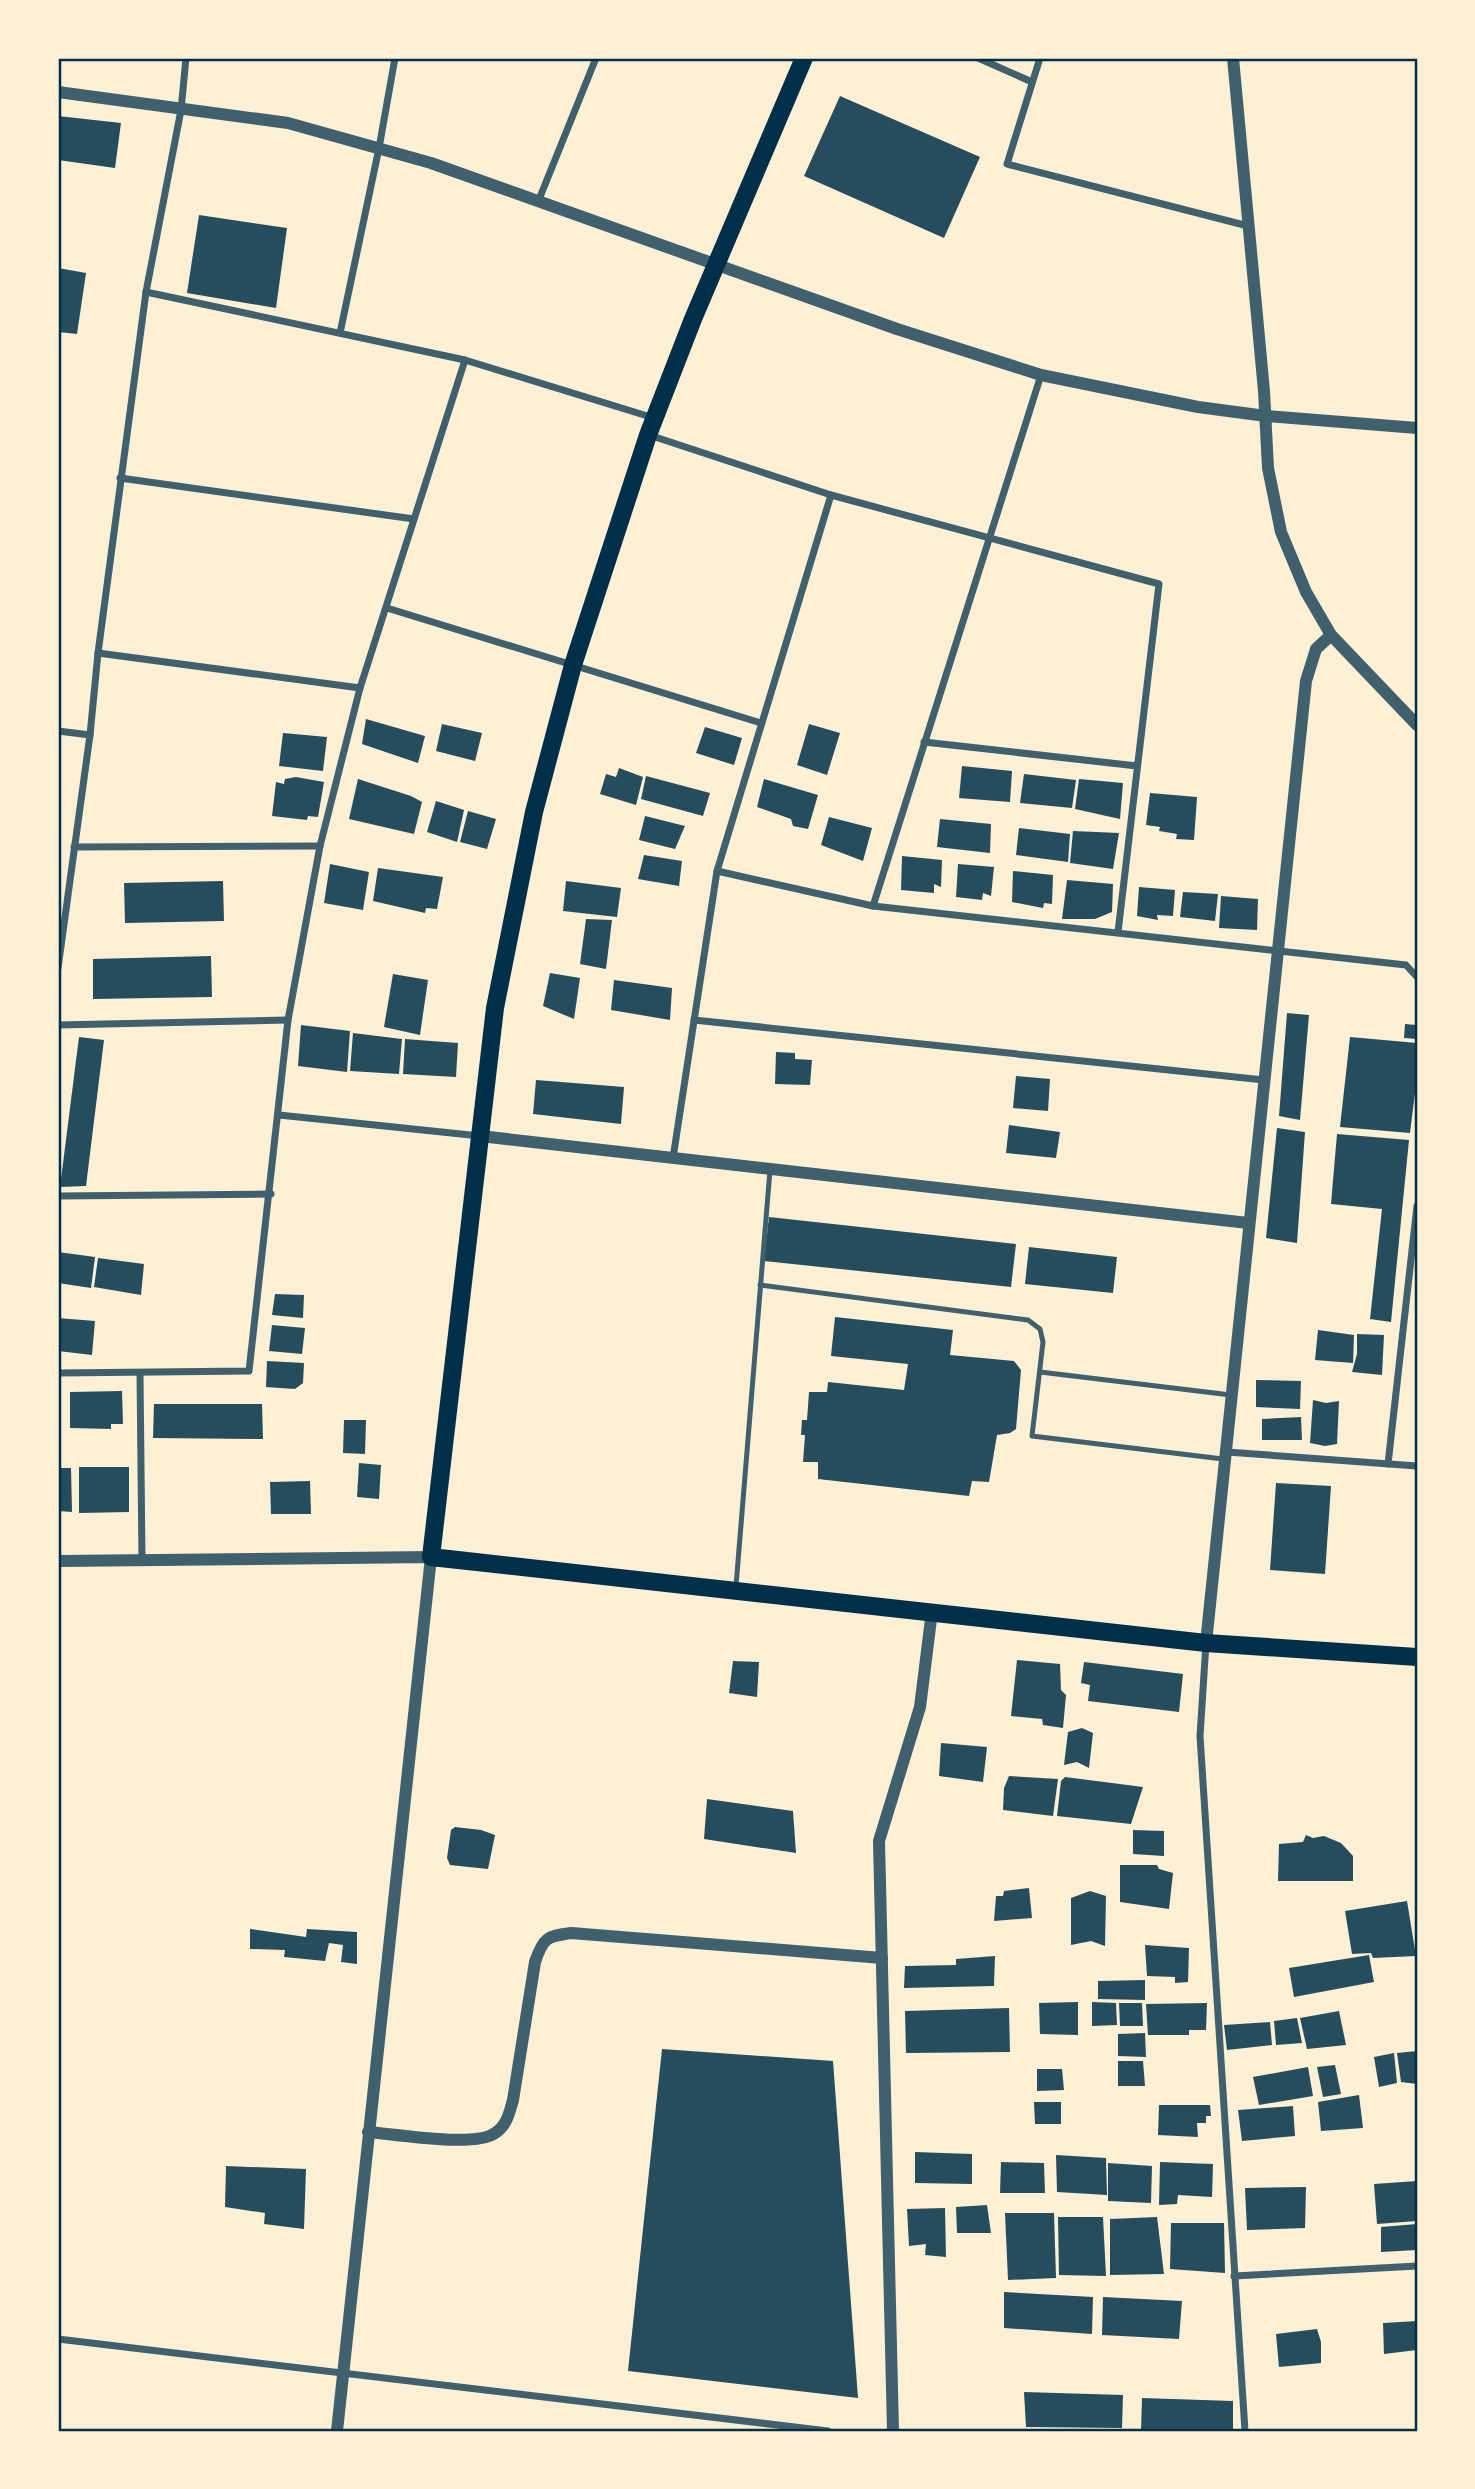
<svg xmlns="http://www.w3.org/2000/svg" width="1475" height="2489" font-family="'DejaVu Sans',sans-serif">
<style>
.building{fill:#264d5e}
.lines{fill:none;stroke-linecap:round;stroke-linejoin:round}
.service{stroke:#3f606c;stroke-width:5}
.minor{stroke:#3f606c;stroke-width:7}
.tertiary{stroke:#3f606c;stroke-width:12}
.primary{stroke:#003049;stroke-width:18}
.neatline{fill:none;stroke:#003049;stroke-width:2.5}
</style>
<rect width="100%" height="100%" fill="#fdf0d5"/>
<g class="building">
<polygon points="840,96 980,157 944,238 804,176"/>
<polygon points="58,116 121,123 115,168 58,160"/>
<polygon points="199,215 287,228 276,308 187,293"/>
<polygon points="58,268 86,273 77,334 58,332"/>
<polygon points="366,719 425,736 418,763 362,744"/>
<polygon points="442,724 482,733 475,761 436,751"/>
<polygon points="809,724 840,733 827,775 797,765"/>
<polygon points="705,727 742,738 734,765 696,753"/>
<polygon points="283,733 327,737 323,771 279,766"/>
<polygon points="962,766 1012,771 1010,802 959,798"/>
<polygon points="619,768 643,777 636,805 600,794 606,774 616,777"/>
<polygon points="1024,774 1076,780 1072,808 1020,803"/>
<polygon points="646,776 710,793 703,816 641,799"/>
<polygon points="296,777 324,782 318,817 308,816 307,820 272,816 276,782 284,784 285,779"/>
<polygon points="358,779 411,796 422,802 414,834 349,819"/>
<polygon points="764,779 818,795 808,829 793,826 791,819 757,807"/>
<polygon points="1079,779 1123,783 1120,819 1075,809"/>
<polygon points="1150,793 1197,797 1194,840 1176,839 1177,834 1159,831 1160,827 1146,825"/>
<polygon points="436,801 464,810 457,842 427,832"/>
<polygon points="468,811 496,819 487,849 460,842"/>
<polygon points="645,816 685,826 675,849 639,840"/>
<polygon points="829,817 872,828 863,861 821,845"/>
<polygon points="940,819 991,824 990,853 937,847"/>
<polygon points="1019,828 1070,834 1068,862 1016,855"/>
<polygon points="1073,831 1119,833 1113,869 1070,863"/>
<polygon points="644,855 682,861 679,886 638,879"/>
<polygon points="902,856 942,860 941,887 934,884 934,893 901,890"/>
<polygon points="330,864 369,872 363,910 324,903"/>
<polygon points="958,864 994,867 991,896 983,893 982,900 956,897"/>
<polygon points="378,868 443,877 437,909 426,908 425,913 373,901"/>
<polygon points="1013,871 1053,875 1052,904 1044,903 1043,908 1012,902"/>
<polygon points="1067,880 1113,884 1112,912 1095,919 1062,919"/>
<polygon points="223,881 224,921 125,923 124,883"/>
<polygon points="566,881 621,888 617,917 563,911"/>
<polygon points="1139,887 1175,890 1173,916 1157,915 1158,920 1137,916"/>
<polygon points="1183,892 1218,894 1215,921 1180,917"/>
<polygon points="1221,896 1258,899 1257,930 1219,928"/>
<polygon points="586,919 612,920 606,969 580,964"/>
<polygon points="211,956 212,997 93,999 93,959"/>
<polygon points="550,973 580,978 574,1019 543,1006"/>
<polygon points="393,974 428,980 420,1035 384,1027"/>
<polygon points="614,980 672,988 670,1020 611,1010"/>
<polygon points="1287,1013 1309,1015 1300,1120 1279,1116"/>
<polygon points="1405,1024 1417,1025 1417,1039 1404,1038"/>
<polygon points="301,1025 350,1031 347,1072 298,1066"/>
<polygon points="353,1033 402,1039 399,1074 350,1071"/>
<polygon points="79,1037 104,1040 86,1186 60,1187"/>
<polygon points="1350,1037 1417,1043 1417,1077 1410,1133 1340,1127"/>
<polygon points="405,1039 458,1043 456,1077 403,1074"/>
<polygon points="776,1052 795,1053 795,1059 812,1060 810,1085 775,1084"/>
<polygon points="1016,1076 1050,1079 1048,1111 1013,1108"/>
<polygon points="536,1080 624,1087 621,1124 533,1114"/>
<polygon points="1009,1125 1060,1132 1056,1158 1006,1153"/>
<polygon points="1277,1128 1305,1132 1297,1243 1266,1238"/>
<polygon points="1337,1134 1409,1140 1391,1322 1370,1319 1382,1209 1331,1204"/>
<polygon points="769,1217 1016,1244 1011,1287 764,1261"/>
<polygon points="1029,1247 1117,1257 1113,1293 1025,1284"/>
<polygon points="58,1252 95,1257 91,1288 58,1283"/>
<polygon points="98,1258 144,1264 141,1295 94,1287"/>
<polygon points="275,1294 304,1295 303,1318 272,1315"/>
<polygon points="835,1317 953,1330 950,1355 1014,1361 1021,1370 1016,1429 1010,1433 997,1435 989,1482 972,1481 969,1496 818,1479 818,1462 803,1462 805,1435 801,1435 802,1420 807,1420 809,1392 827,1392 828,1382 904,1390 908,1364 831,1356"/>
<polygon points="58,1318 95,1321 92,1355 58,1351"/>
<polygon points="272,1325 305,1328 302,1354 269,1351"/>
<polygon points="1318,1330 1354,1335 1353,1363 1315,1360"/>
<polygon points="1357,1334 1384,1335 1382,1375 1352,1372 1357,1354"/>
<polygon points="267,1361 304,1363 303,1383 295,1389 266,1387"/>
<polygon points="1256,1380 1301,1381 1300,1409 1256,1407"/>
<polygon points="122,1391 123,1424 111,1424 111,1429 70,1428 70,1392"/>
<polygon points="1313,1400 1326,1403 1339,1401 1337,1444 1325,1446 1310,1443"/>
<polygon points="154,1404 262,1404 263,1439 153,1438"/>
<polygon points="1301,1417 1302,1440 1262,1440 1262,1419"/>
<polygon points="344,1420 366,1420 365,1454 343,1453"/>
<polygon points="359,1463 381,1465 379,1499 357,1497"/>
<polygon points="79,1467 129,1467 129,1512 79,1513"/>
<polygon points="58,1468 71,1468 72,1512 58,1511"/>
<polygon points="310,1481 311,1514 271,1514 270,1482"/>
<polygon points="1276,1483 1331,1486 1325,1574 1270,1570"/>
<polygon points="1017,1660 1060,1664 1061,1690 1066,1695 1063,1728 1043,1725 1042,1719 1011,1716"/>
<polygon points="733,1661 759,1662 757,1697 729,1693"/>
<polygon points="1084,1662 1183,1674 1179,1712 1088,1701 1090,1685 1081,1683"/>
<polygon points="1082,1728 1093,1733 1089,1768 1077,1762 1064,1765 1068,1732"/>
<polygon points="941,1743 987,1747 983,1782 939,1776"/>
<polygon points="1009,1776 1058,1779 1053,1816 1003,1810 1004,1788"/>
<polygon points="1065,1777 1143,1787 1131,1824 1057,1816 1061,1781"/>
<polygon points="707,1799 793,1811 796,1853 704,1839"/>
<polygon points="455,1827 481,1830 495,1835 488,1869 450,1865 447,1858 451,1830"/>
<polygon points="1133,1830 1164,1831 1164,1856 1133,1854"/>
<polygon points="1306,1835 1313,1838 1324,1836 1341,1843 1353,1856 1353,1881 1278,1881 1279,1844 1303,1842"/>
<polygon points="1120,1865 1157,1865 1159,1869 1173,1873 1169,1909 1120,1902"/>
<polygon points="1029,1888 1032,1918 994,1921 996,1896 1003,1896 1004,1891"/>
<polygon points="1090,1891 1106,1896 1105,1946 1091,1941 1071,1945 1071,1898"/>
<polygon points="1407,1901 1416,1956 1373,1958 1371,1953 1352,1954 1345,1911"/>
<polygon points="250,1929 306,1937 307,1929 357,1932 357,1964 341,1962 343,1945 329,1943 325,1961 284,1957 285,1950 250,1949"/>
<polygon points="1145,1945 1189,1948 1188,1982 1175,1983 1175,1977 1147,1976"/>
<polygon points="1369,1955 1374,1982 1294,1997 1289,1968"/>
<polygon points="995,1956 994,1986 904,1988 905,1966 956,1965 956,1959"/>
<polygon points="1145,1980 1145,2000 1098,1999 1098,1981"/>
<polygon points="1078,2002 1078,2035 1040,2034 1039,2003"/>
<polygon points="1092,2002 1116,2003 1117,2025 1092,2026"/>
<polygon points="1119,2003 1142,2003 1143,2026 1120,2026"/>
<polygon points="1207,2003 1206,2030 1189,2030 1189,2035 1148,2035 1146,2004"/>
<polygon points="1009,2008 1010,2052 906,2053 905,2011"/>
<polygon points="1339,2011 1346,2045 1307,2049 1300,2018"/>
<polygon points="1297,2018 1302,2043 1276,2045 1274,2021"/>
<polygon points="1270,2022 1272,2045 1227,2050 1224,2025"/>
<polygon points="1145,2033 1146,2057 1118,2056 1118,2034"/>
<polygon points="662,2049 833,2061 858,2398 628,2371"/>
<polygon points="1417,2051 1417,2084 1401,2082 1397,2053"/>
<polygon points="1394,2053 1397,2083 1379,2087 1374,2057"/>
<polygon points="1118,2061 1143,2061 1145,2086 1118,2086"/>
<polygon points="1335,2065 1341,2094 1323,2097 1317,2067"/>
<polygon points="1308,2067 1313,2096 1259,2105 1253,2077"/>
<polygon points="1037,2069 1062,2069 1064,2090 1037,2091"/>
<polygon points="1359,2095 1363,2128 1321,2131 1318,2102"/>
<polygon points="1034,2102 1061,2102 1061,2124 1035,2124"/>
<polygon points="1159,2105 1210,2105 1211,2116 1206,2116 1206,2123 1197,2123 1198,2137 1158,2135"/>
<polygon points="1293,2106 1295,2136 1242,2141 1238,2110"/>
<polygon points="915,2152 972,2154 972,2184 915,2183"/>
<polygon points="1056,2155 1106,2158 1107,2195 1057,2192"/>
<polygon points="1001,2162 1044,2163 1045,2193 1000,2193"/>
<polygon points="1160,2162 1213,2164 1212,2197 1178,2195 1177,2204 1159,2205"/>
<polygon points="1108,2163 1152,2166 1151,2203 1108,2201"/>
<polygon points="226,2166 306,2169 304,2229 264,2224 265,2213 225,2207"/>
<polygon points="1417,2181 1417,2221 1377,2224 1374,2184"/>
<polygon points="1306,2187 1305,2228 1247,2230 1245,2188"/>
<polygon points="987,2205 991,2233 957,2233 956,2207"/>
<polygon points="945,2208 946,2257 925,2255 926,2244 909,2246 907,2209"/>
<polygon points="1005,2213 1054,2213 1056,2278 1008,2280"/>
<polygon points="1058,2217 1103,2217 1106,2276 1059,2275"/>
<polygon points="1157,2217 1164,2274 1110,2275 1110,2219"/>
<polygon points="1171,2223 1224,2223 1225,2273 1170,2269"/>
<polygon points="1417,2224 1417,2250 1381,2252 1381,2227"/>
<polygon points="1004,2292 1093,2297 1092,2334 1004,2328"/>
<polygon points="1103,2297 1182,2301 1179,2339 1102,2335"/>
<polygon points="1417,2321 1417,2350 1384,2354 1383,2323"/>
<polygon points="1317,2329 1321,2342 1321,2363 1279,2367 1276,2334"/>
<polygon points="1024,2392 1123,2395 1122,2428 1026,2427"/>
<polygon points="1142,2398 1233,2401 1233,2431 1141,2431"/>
</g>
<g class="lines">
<g class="service">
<polyline points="760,1285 1028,1320 1040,1329 1043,1342 1032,1436 1223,1459"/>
<polyline points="1040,1372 1231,1395"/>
<polyline points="736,1586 770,1170"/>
</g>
<g class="minor">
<polyline points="978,58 1032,82"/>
<polyline points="1040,58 1007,164 1248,226"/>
<polyline points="538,202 596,58"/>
<polyline points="146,292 465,360 654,418"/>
<polyline points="340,333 379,148 395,58"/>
<polyline points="649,435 831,495 1159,584 1118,932"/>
<polyline points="120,478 414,519"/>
<polyline points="387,608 761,723"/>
<polyline points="98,653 360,688"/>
<polyline points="58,731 90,735"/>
<polyline points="924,742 1137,766"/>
<polyline points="74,847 320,846"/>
<polyline points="717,871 873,906 1406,965 1417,977"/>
<polyline points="873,906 1041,375"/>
<polyline points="58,968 90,735 98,653 146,292 181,110 186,58"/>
<polyline points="694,1020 1264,1080"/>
<polyline points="58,1025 288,1020"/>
<polyline points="279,1115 480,1136"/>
<polyline points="673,1158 717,871 831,495"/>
<polyline points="58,1196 271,1194"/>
<polyline points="58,1373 249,1371 288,1020 320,846 360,688 465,360"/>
<polyline points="140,1373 142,1560"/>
<polyline points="1227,1452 1417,1466"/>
<polyline points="1388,1464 1417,1206"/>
<polyline points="1206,1643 1200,1736 1245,2431"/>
<polyline points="1234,2276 1417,2266"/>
<polyline points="58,2339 828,2431"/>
</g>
<g class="tertiary">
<polyline points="1233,58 1264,391 1268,468 1281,532 1306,592 1331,635 1417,725"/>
<polyline points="58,92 288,123 431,163 897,329 1041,375 1198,407 1266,416 1417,428"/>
<polyline points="480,1136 1248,1223"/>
<polyline points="58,1561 431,1557 337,2431"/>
<polyline points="1206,1643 1306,681 1316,649 1331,635"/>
<path d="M368 2132C394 2134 475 2148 495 2133 507 2125 509 2114 513 2100L535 1962C543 1938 547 1936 571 1933L882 1958"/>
<polyline points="893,2431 879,1841 920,1707 932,1611"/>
</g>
<polyline class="primary" points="804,58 693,319 648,435 573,665 534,812 495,1008 431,1557 1206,1643 1417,1657"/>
</g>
<rect width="1475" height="2489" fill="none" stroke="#fdf0d5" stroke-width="119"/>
<rect x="60" y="60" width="1356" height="2370" class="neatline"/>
</svg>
